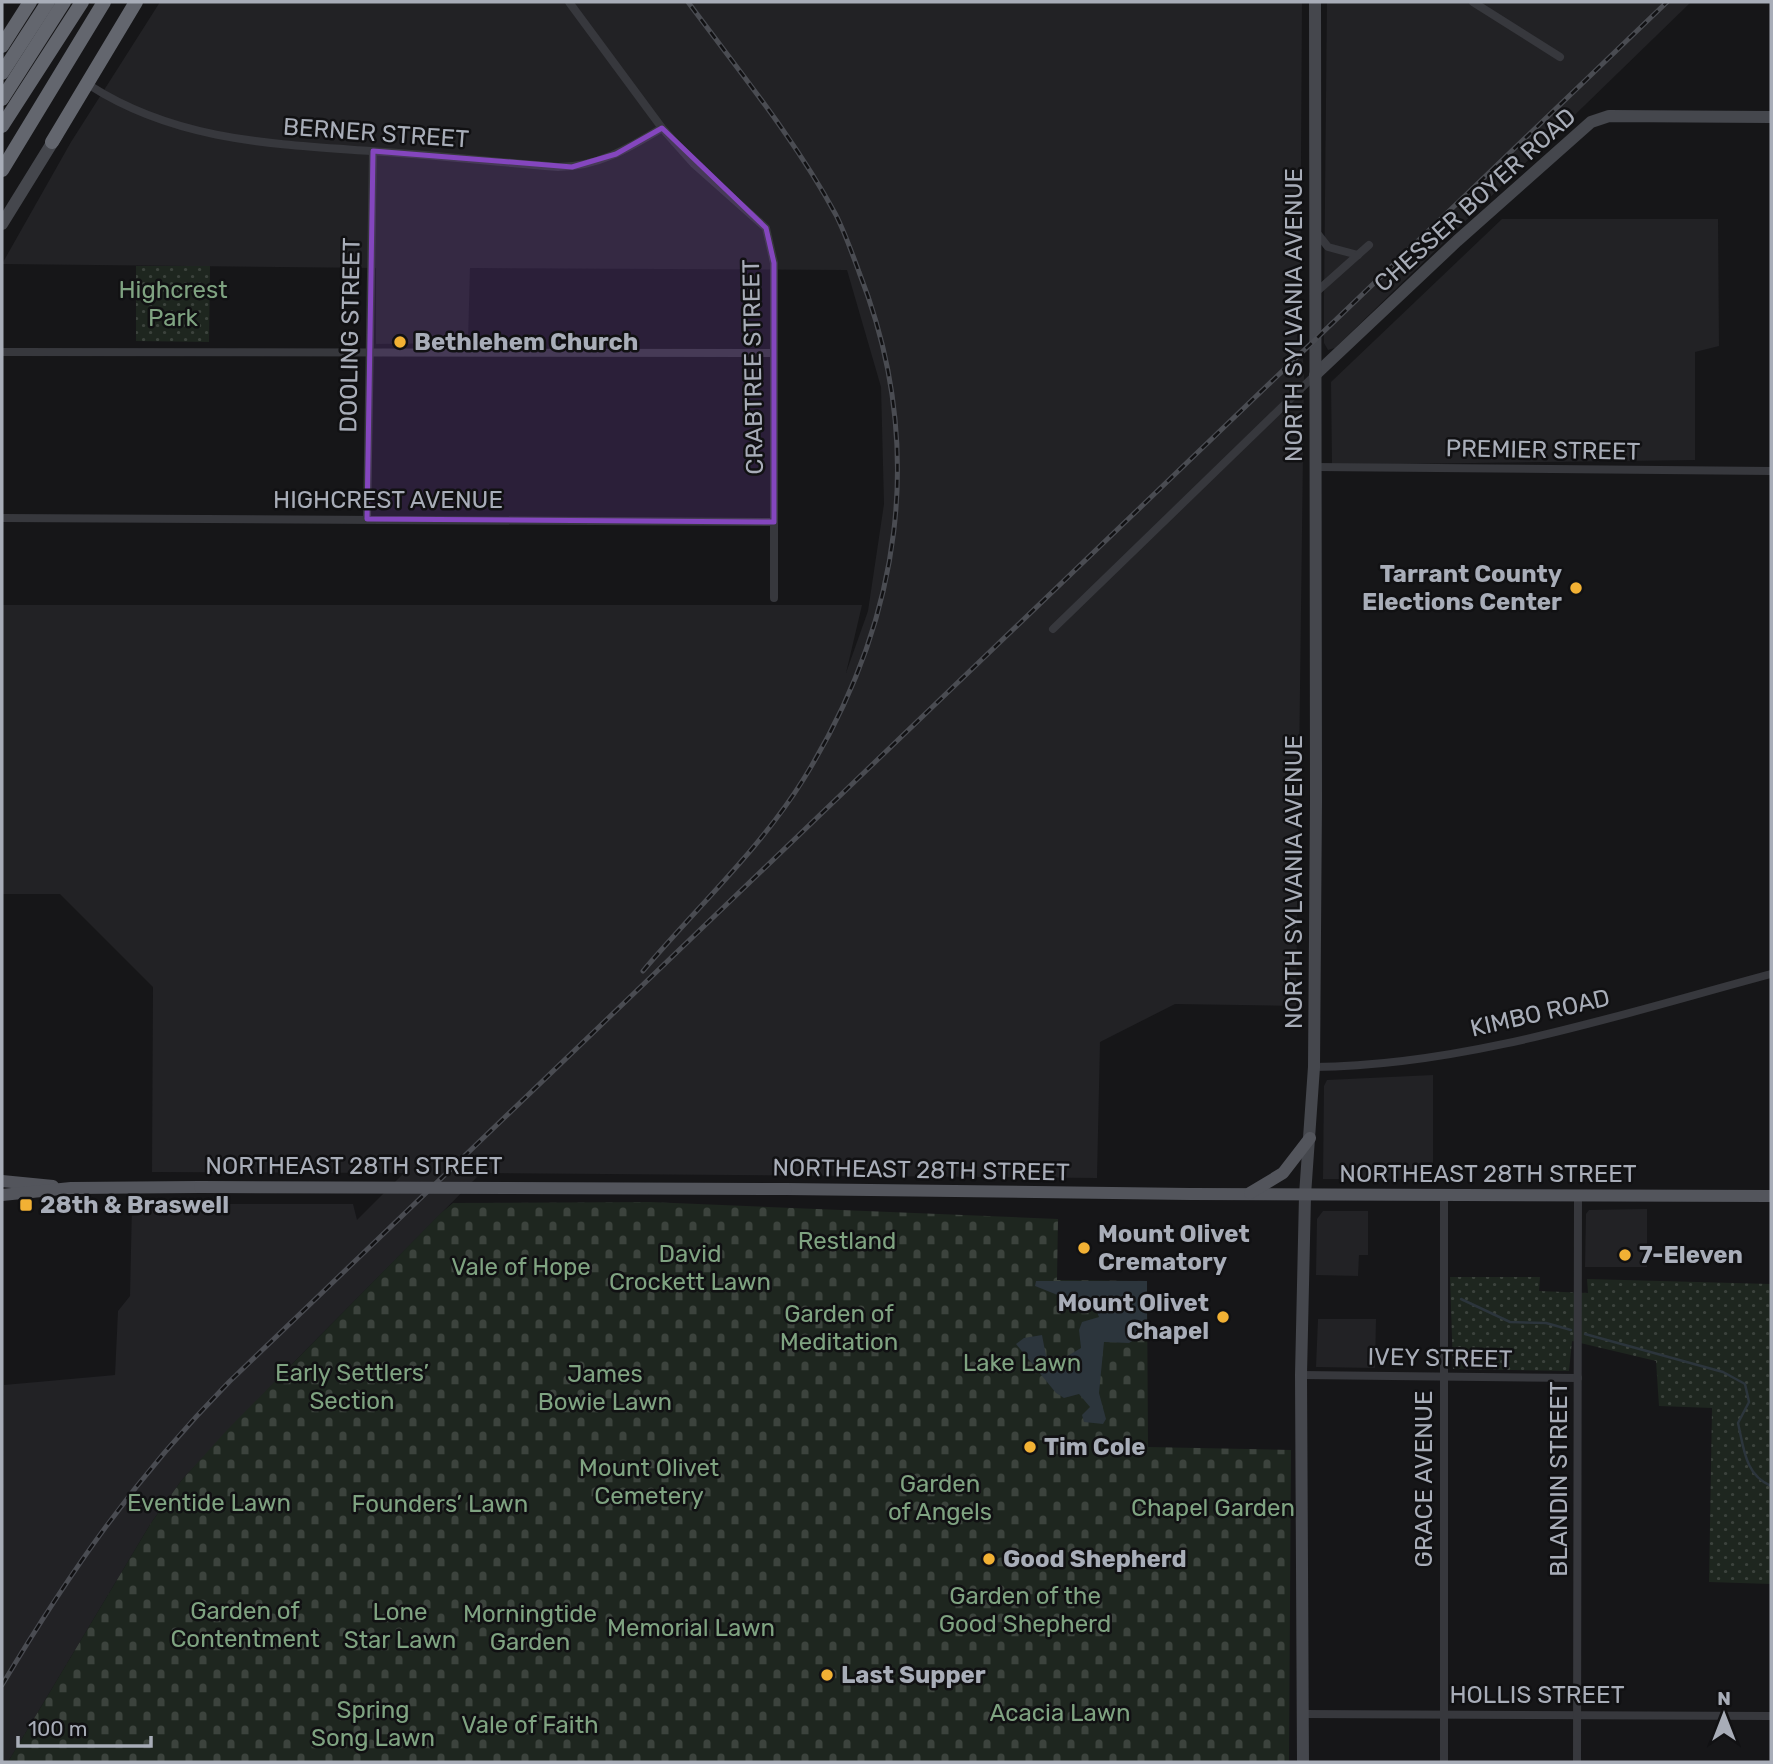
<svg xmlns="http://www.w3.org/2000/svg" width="1773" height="1764" font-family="Rubik,sans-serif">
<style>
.built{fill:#222225}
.grass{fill:url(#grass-dots)}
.cemetery{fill:url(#cemetery-stones)}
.water{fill:#2c353c}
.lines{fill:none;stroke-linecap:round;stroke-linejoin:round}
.stream{stroke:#2c353c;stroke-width:2.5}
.street{stroke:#37383d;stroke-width:8}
.secondary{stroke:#45474d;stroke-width:12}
.primary{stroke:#53555c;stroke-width:12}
.highway{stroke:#63666e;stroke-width:14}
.rail-casing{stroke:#4a4c52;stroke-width:5}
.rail{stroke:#111113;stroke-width:2.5;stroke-dasharray:8;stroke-linecap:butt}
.primary-bridge{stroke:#53555c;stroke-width:12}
.marked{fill:#8446be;fill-opacity:0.2;stroke:#8446be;stroke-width:5;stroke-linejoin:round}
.poi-dot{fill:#f2b134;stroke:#111113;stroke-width:2.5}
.labels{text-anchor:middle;stroke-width:5;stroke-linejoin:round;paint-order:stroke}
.street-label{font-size:24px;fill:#a8adb8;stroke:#111113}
.park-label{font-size:24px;fill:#7fa381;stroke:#111113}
.poi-label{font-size:24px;font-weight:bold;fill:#a8adb8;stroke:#111113;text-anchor:start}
</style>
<defs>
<pattern id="grass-dots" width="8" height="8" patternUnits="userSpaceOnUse" patternTransform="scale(1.75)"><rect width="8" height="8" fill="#1e261f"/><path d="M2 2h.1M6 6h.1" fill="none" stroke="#3c433d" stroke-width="1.8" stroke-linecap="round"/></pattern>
<pattern id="cemetery-stones" width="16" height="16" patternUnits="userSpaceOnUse" patternTransform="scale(1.75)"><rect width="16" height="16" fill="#1e261f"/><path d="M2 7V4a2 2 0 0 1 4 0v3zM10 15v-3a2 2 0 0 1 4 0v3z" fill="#3c433d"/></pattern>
</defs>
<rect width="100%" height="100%" fill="#161618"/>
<g class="built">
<polygon points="160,2 1302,2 1300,318 1304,374 1296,1006 1175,1004 1100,1042 1097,1178 481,1173 294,1362 181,1481 151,1523 8,1762 2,1762 4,1385 115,1375 118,1311 130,1296 132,1204 353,1204 357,1220 404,1173 152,1172 153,987 60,894 2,894 2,605 862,605 846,673 868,611 884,504 881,387 847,270 470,268 468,343 376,344 376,268 2,264 71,142"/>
<polygon points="1327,2 1691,2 1335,348 1328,350 1324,343 1324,299"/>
<polygon points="1502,219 1718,219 1719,346 1695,352 1695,460 1332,465 1331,382"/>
<polygon points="1433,1075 1433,1179 1323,1179 1324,1086 1327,1080"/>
<polygon points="1647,1209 1647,1267 1585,1267 1586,1214 1589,1210"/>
<polygon points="1323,1211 1368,1211 1368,1255 1359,1255 1358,1276 1316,1275 1317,1219"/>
<polygon points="1318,1319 1376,1319 1375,1368 1316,1367"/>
</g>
<g class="grass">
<polygon points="136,266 210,266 209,342 136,341"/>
<polygon points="1450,1277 1540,1277 1539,1291 1588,1293 1587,1279 1771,1284 1771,1584 1709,1582 1712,1408 1659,1406 1656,1361 1572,1341 1569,1371 1453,1369"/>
</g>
<polygon class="cemetery" points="650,1202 1058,1219 1057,1280 1147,1281 1148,1447 1291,1450 1289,1762 8,1762 151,1523 181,1481 228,1429 441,1213 453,1203"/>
<polygon class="water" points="1036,1281 1147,1281 1147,1332 1129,1343 1104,1342 1099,1393 1106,1419 1103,1424 1084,1422 1082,1415 1090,1407 1079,1394 1064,1398 1056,1393 1016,1344 1024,1338 1042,1335 1047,1361 1052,1365 1081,1348 1079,1330 1082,1322 1099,1317 1093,1302 1075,1302 1035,1286"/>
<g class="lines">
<g class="stream">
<polyline points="1461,1299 1510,1322 1546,1323 1571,1330"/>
<path d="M1585 1334 1723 1372 1745 1384 1749 1402 1738 1423C1744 1449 1745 1475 1771 1486"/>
</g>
<g class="street">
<polyline points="569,2 662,128 694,164 766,228 774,263 774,598"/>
<polyline points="1473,2 1560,57"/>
<path d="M89 85C176 141 272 144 371 151 434 155 496 162 558 167 598 167 629 148 662 128"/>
<polyline points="1317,233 1328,247 1358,255"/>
<polyline points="1314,294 1369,245"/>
<polyline points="2,352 774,353"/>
<polyline points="1315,467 1771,471"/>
<polyline points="2,518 774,522"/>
<polyline points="367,519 373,151"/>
<polyline points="1053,629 1315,375"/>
<path d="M1314 1067C1466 1066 1625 1013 1771 974"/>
<polyline points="1301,1375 1578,1378"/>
<polyline points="1303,1714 1771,1716"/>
<polyline points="1444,1762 1444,1195"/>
<polyline points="1577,1762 1578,1195"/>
</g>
<g class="secondary">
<polyline points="2,224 57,135"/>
<polyline points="1315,375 1457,241 1591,122 1609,116 1771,117"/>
<polyline points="1303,1762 1301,1375 1305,1195 1314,1067 1316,801 1315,2"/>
</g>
<g class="primary">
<polyline points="2,1181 53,1186"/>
<polyline points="786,1189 1190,1194 1771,1196"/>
<polyline points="1250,1193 1283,1173 1310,1138"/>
<polyline points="2,1195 71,1188 200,1187"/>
</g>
<g class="highway">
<polyline points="2,46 30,2"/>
<polyline points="2,73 48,2"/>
<polyline points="2,99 64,2"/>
<polyline points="2,126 82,2"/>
<polyline points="52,142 136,2"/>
<polyline points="2,170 104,2"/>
</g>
<defs>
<g id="rail">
<path d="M643 971C696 908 760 849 803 780 901 622 928 447 859 272 852 253 845 233 836 215 795 139 739 71 688 2"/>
<path d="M2 1685C71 1570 135 1478 229 1382L1667 2"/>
</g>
</defs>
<use href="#rail" class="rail-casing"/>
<use href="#rail" class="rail"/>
<polyline class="primary-bridge" points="200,1187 786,1189"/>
</g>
<path class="marked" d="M662 128 766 228 774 263V522L367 519 373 151 572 167 616 154Z"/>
<g class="poi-dot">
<circle cx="400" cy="342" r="7"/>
<circle cx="1576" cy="588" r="7"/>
<rect x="19" y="1198" width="14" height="14" rx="3.5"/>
<circle cx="1084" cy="1248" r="7"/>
<circle cx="1625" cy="1255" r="7"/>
<circle cx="1223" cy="1317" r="7"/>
<circle cx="1030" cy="1447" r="7"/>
<circle cx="989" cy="1559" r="7"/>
<circle cx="827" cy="1675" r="7"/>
</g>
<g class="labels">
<g class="street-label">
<text transform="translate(376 133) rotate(4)" y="8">BERNER STREET</text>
<text transform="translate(1475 200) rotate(-42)" y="8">CHESSER BOYER ROAD</text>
<text transform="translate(1294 315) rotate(-90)" y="8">NORTH SYLVANIA AVENUE</text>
<text transform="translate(350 335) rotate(-89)" y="8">DOOLING STREET</text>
<text transform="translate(753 367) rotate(-91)" y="8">CRABTREE STREET</text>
<text transform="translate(1543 450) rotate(1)" y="8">PREMIER STREET</text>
<text x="388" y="508">HIGHCREST AVENUE</text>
<text transform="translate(1294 882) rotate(-90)" y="8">NORTH SYLVANIA AVENUE</text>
<text transform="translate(1540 1013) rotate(-13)" y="8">KIMBO ROAD</text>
<text x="354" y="1174">NORTHEAST 28TH STREET</text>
<text transform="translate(921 1170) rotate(1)" y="8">NORTHEAST 28TH STREET</text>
<text x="1488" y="1182">NORTHEAST 28TH STREET</text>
<text transform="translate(1440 1358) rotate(1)" y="8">IVEY STREET</text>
<text transform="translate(1424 1479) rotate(-90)" y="8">GRACE AVENUE</text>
<text transform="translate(1559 1479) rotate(-90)" y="8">BLANDIN STREET</text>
<text x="1537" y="1703">HOLLIS STREET</text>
</g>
<g class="park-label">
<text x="173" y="298">Highcrest<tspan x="173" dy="28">Park</tspan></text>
<text x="847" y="1249">Restland</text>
<text x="690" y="1262">David<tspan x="690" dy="28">Crockett Lawn</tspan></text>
<text x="521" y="1275">Vale of Hope</text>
<text x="839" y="1322">Garden of<tspan x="839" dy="28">Meditation</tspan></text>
<text x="1022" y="1371">Lake Lawn</text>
<text x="352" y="1381">Early Settlers’<tspan x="352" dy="28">Section</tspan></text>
<text x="605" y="1382">James<tspan x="605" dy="28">Bowie Lawn</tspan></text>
<text x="649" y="1476">Mount Olivet<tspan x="649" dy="28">Cemetery</tspan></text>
<text x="940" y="1492">Garden<tspan x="940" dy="28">of Angels</tspan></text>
<text x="209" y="1511">Eventide Lawn</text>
<text x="440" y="1512">Founders’ Lawn</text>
<text x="1213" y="1516">Chapel Garden</text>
<text x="1025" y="1604">Garden of the<tspan x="1025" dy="28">Good Shepherd</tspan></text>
<text x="245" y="1619">Garden of<tspan x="245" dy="28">Contentment</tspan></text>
<text x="400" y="1620">Lone<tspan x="400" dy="28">Star Lawn</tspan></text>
<text x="530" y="1622">Morningtide<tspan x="530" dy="28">Garden</tspan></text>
<text x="691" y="1636">Memorial Lawn</text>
<text x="373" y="1718">Spring<tspan x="373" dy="28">Song Lawn</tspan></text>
<text x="1060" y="1721">Acacia Lawn</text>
<text x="530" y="1733">Vale of Faith</text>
</g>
<g class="poi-label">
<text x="414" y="350">Bethlehem Church</text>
<text x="1562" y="582" text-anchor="end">Tarrant County<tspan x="1562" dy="28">Elections Center</tspan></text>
<text x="40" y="1213">28th &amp; Braswell</text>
<text x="1098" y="1242">Mount Olivet<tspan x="1098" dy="28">Crematory</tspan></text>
<text x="1639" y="1263">7-Eleven</text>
<text x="1209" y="1311" text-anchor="end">Mount Olivet<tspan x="1209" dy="28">Chapel</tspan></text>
<text x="1044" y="1455">Tim Cole</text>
<text x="1003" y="1567">Good Shepherd</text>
<text x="841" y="1683">Last Supper</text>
</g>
</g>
<rect width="1773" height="1764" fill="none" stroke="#a8adb8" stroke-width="7"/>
<g transform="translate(1724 1715)" stroke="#111113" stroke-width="5" paint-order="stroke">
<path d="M0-5L12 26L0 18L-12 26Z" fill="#a8adb8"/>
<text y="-10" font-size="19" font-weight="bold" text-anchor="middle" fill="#a8adb8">N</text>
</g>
<path d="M18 1736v10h133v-10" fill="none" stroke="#a8adb8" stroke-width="3.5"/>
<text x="28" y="1736" font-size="21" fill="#a8adb8" stroke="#111113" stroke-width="5" paint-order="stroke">100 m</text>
</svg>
